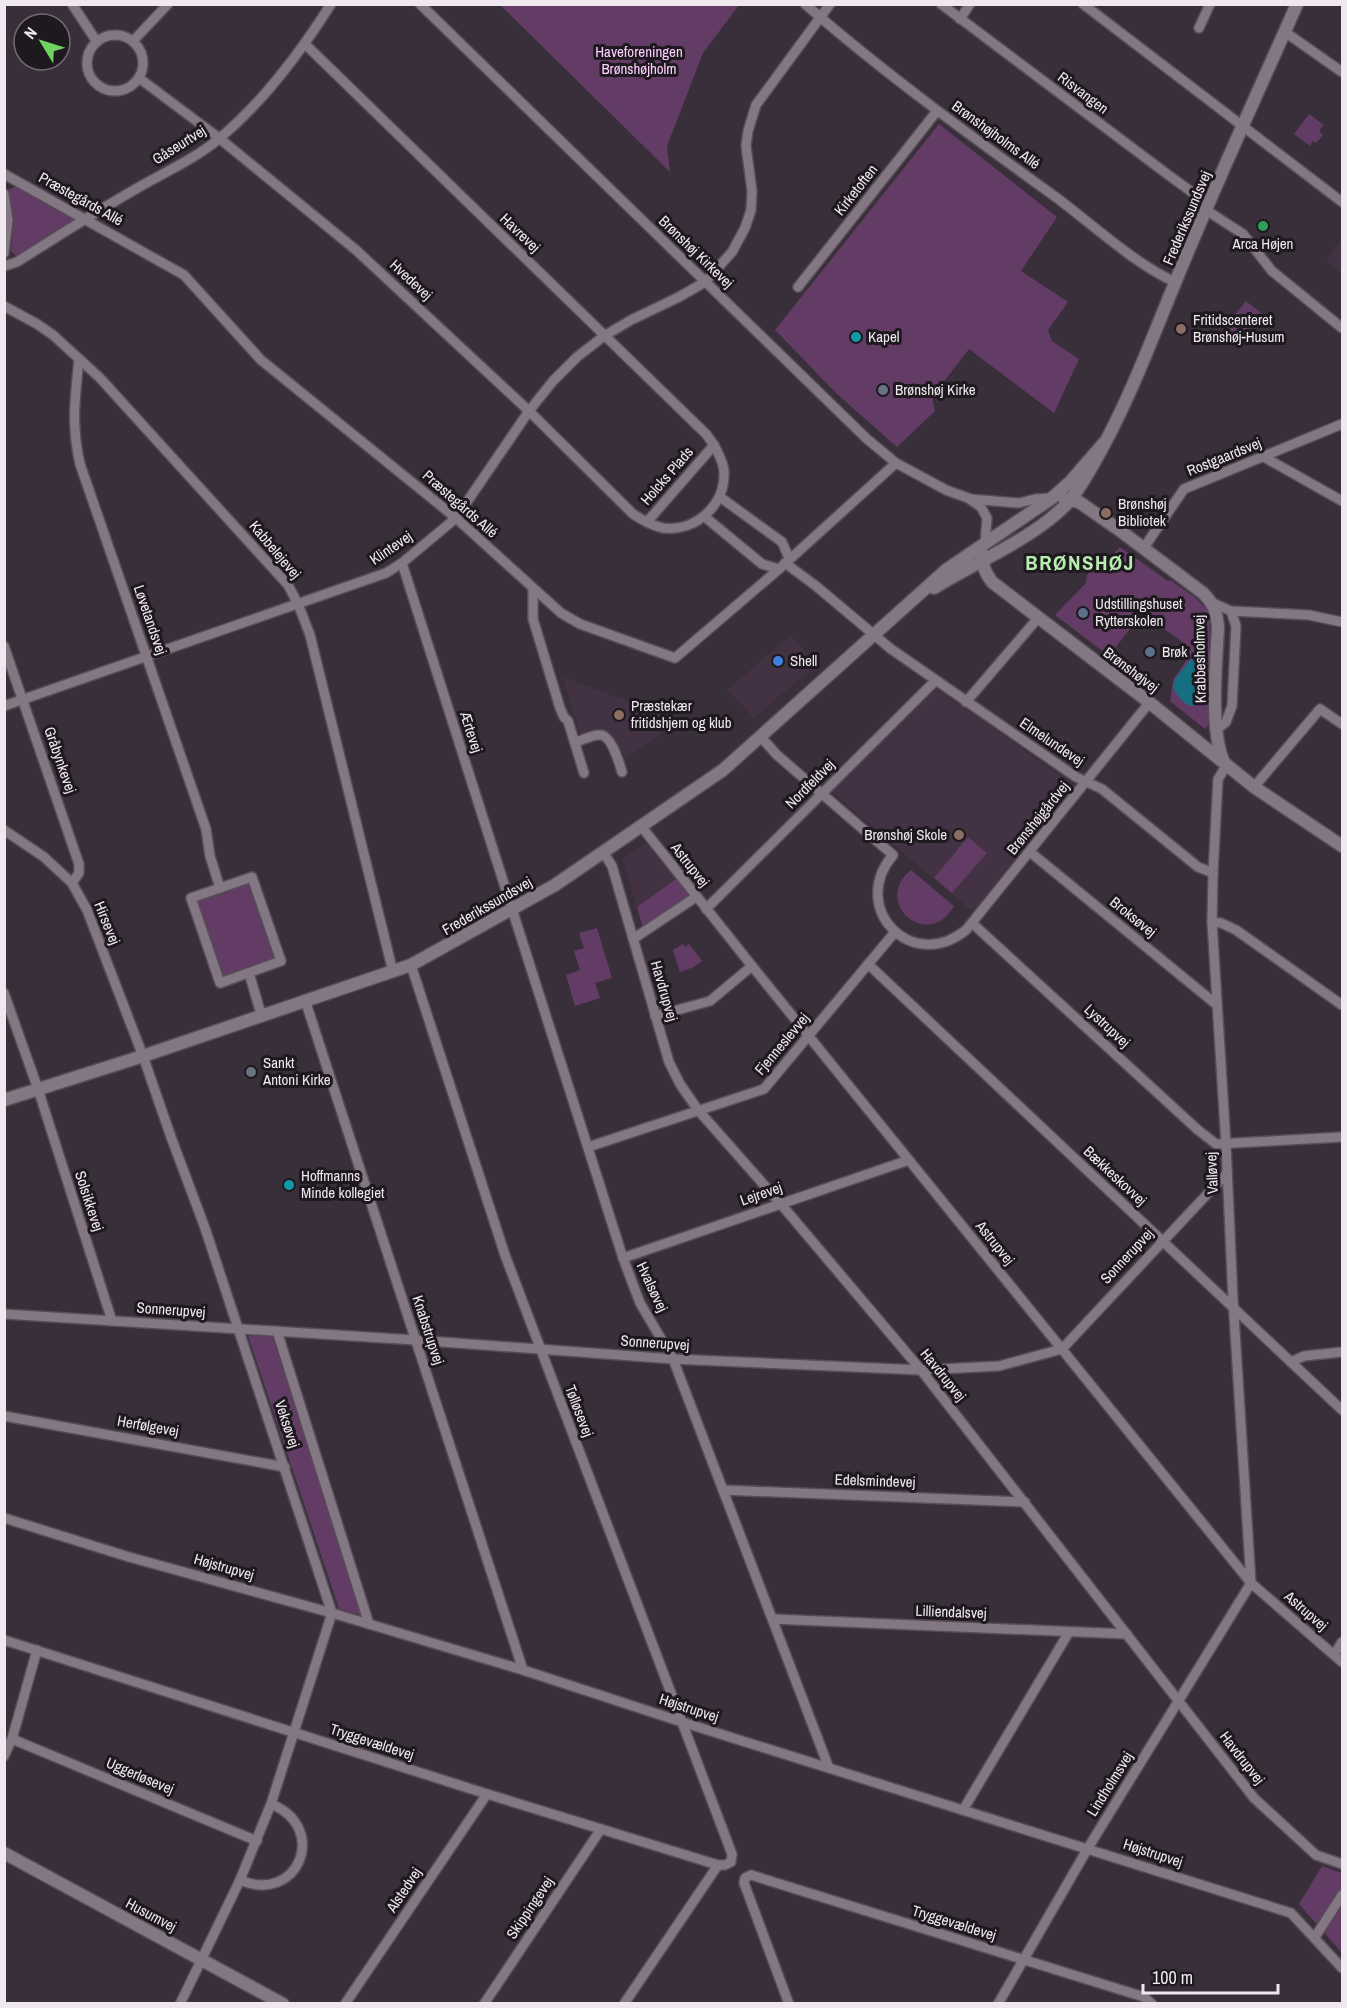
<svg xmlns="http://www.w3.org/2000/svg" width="1347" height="2008" font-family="'Archivo Narrow',sans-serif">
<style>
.built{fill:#423243}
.green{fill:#633c65}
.water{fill:#156f81}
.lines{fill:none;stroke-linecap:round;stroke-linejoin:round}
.street-casing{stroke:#564d57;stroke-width:12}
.secondary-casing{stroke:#564d57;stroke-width:15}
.street{stroke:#847784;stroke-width:9}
.secondary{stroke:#847784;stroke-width:12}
.leisure-dot{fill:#2e9e5b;stroke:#1e191e;stroke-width:2}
.education-dot{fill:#8d6e63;stroke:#1e191e;stroke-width:2}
.culture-dot{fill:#0f9aa8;stroke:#1e191e;stroke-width:2}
.worship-dot{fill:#6b7280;stroke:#1e191e;stroke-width:2}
.service-dot{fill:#5c6f8a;stroke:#1e191e;stroke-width:2}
.shop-dot{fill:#3f7fe0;stroke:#1e191e;stroke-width:2}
.labels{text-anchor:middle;stroke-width:6;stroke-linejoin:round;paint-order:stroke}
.park-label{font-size:15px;fill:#fccfff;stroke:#1e191e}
.street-label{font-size:15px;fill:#efe8ef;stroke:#1e191e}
.poi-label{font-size:15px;fill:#efe8ef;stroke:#1e191e;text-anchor:start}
.district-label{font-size:21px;font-weight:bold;letter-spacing:1.5px;fill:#b7edaf;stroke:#1e191e}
</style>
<rect width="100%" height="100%" fill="#392f3a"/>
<g class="built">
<polygon points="1342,239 1342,274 1326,261"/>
<polygon points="790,636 817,664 754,718 727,690"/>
<polygon points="563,677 657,712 670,718 664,732 626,757 612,737 602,731 581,736"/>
<polygon points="936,688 1075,786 973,912 832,792"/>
<polygon points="646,843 676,879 637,907 622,859"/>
</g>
<g class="green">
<polygon points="500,5 739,5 703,53 667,146 670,172"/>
<polygon points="1309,114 1324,125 1319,131 1323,135 1316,143 1313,141 1310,146 1294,134"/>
<polygon points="939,124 1057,217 1021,271 1068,302 1048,330 1052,341 1079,359 1054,413 969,349 932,397 935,411 897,447 837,394 775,330"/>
<polygon points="17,186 75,219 16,256 11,251 14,219 8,190"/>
<polygon points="1246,301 1261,313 1240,339 1225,327"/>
<path d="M1120 547 1168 581 1170 580 1196 598 1210 613 1208 726 1205 729 1170 701 1173 680 1190 655V648L1188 646 1142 613 1109 656 1055 615 1086 583C1086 570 1094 566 1104 561 1110 559 1115 552 1120 547Z"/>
<polygon points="968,837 987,853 952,893 934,878"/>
<path d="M911 870 954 906C928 952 871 902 911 870Z"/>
<polygon points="676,879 690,897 643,928 637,907"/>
<polygon points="249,883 278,958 220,977 195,900"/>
<polygon points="597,928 612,978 595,983 600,998 575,1006 566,975 580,970 574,951 584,948 579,933"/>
<polygon points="683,944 685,947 689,944 702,961 694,967 680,972 673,950"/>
<polygon points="248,1336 272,1336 364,1610 362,1615 339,1609"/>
<polygon points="1322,1866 1342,1873 1342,1953 1299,1904"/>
</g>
<path class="water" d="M1190 660 1197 661C1204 672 1204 697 1194 706 1184 706 1178 696 1173 688L1175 679Z"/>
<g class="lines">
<defs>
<g id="street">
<polyline points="72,4 97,42"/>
<polyline points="420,4 867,439 896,463 946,490 968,498 981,507 987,518 985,544"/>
<path d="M805 4C885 74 971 136 1057 198 1093 225 1135 264 1175 282"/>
<polyline points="941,4 1167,174 1200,198 1210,202"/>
<polyline points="1083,4 1342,202"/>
<polyline points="960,19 970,4"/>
<polyline points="1199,28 1210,4"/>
<polyline points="1285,32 1342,72"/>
<circle cx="115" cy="63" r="28"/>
<polyline points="133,41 168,4"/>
<polyline points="305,44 706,434 714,445"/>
<path d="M139 78 219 138 356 250 529 411 633 514C642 520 653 526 663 528 696 532 726 505 724 471 723 461 718 453 714 445L647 522"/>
<polyline points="4,174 184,275 261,360 456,518 561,613 580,624 675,658 779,569 896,463"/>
<polyline points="4,194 8,220 4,253"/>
<polyline points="1206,210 1243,234 1272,271 1342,328"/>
<path d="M4 266 17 262C56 237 94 213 134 190 163 173 195 159 220 138 265 100 300 53 331 4"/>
<polyline points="798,287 937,111"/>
<polyline points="4,306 37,324 53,335 100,378 288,585 298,604 310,635 393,972"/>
<path d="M79 359C75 399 71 424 80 464L206 829 210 856 220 888"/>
<polyline points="1264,457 1342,501"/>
<polyline points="720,497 782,542 789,558"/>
<polyline points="970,499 1019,503 1035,499 1052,498"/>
<polyline points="705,517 762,564 779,569"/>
<polyline points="1143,549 1184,489 1342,424"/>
<polyline points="402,563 623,1258 640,1303 673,1359 829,1768"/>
<polyline points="785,563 816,586 891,649 1076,777 1102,789 1198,867 1213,873"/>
<polyline points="533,589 533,619 560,708 564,717 568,721 584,773"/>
<polyline points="1213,603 1231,611 1309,615 1342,622"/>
<polyline points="4,646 79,864 79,873 72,883"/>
<polyline points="966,702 1038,618"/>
<polyline points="4,706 386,573 402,563 456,518 529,411 553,381 577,357 604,336 631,320 679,297 705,282 732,252 745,228 751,210 752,191 746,146 748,131 756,105 830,4"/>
<polyline points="1216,730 1226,722 1232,706 1236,626 1231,611"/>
<path d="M761 737 777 755 893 855C848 908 912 974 966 930L1149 703"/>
<path d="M576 742C583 740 593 734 600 735 611 735 619 762 622 772"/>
<polyline points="1254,787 1320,709 1342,724"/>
<polyline points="641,826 752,966 1251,1583 1342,1662"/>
<polyline points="4,830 44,857 72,883 87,910 143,1056 171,1137 205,1228 332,1613 271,1804 240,1880 180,2004"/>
<polyline points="603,852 612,866 669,1062 680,1084 698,1110 780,1203 921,1370 1254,1798 1316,1855 1342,1864"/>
<polyline points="1030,852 1217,1005"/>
<polygon points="252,877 281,961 220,983 191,898"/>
<polyline points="706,909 935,681"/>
<polyline points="1212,922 1221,923 1236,930 1342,1005"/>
<polyline points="972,923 1198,1130 1216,1144 1342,1137"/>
<polyline points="633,939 696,897"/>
<polyline points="868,964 1342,1410"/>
<polyline points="249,973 261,1014"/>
<polyline points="4,993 38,1089 112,1321"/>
<polyline points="305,1000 523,1670"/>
<polyline points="655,1016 710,1001 752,966"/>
<polyline points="588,1147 764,1089 895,932"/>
<polyline points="623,1258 909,1160"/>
<polyline points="4,1314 415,1340 673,1359 921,1370 999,1366 1062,1349 1227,1173"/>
<polyline points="277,1331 369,1624"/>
<polyline points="1291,1362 1304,1356 1342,1352"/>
<polyline points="4,1416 285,1467"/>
<polyline points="723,1490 1025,1502"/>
<polyline points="4,1518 129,1557 332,1613 523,1670 682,1722 1291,1913 1342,1968"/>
<polyline points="773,1619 1127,1634"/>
<polyline points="4,1640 487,1794 718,1865 725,1865 731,1862 732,1854 505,1255 411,965"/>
<polyline points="1334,1655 1342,1642"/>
<polyline points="12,1739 257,1841"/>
<polyline points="4,1756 12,1739 37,1650"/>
<polyline points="963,1810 1069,1632"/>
<path d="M240 1880C298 1905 330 1828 271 1804"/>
<polyline points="1315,1937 1342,1895"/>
<polyline points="345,2004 487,1794"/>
<polyline points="484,2004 601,1829"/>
<polyline points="624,2004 718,1865"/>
<polyline points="789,2004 744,1883 745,1878 751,1875 1144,1997 1152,2004"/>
<polyline points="998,2004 1088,1848 1251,1583 1233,1300 1226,1144 1212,922 1213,873 1218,779 1227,765"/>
</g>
<g id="secondary">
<path d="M1064 499 1079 502 1118 529 1203 593C1214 604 1217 613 1218 628 1216 663 1210 729 1223 760"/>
<path d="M983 554C981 564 986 574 992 582L1145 699 1254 787 1342 846"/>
<path d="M934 588C975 562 1040 536 1071 499 1085 481 1095 461 1106 441 1133 390 1153 336 1175 283 1213 189 1256 97 1297 4"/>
<polyline points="4,1100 143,1056 411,965 555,885 723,770 946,570 1052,498 1071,481 1104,443"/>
<polyline points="4,1853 283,2004"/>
</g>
</defs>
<use href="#street" class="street-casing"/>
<use href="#secondary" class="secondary-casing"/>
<use href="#street" class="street"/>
<use href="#secondary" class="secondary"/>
</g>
<circle class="leisure-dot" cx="1263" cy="226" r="6"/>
<g class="education-dot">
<circle cx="1181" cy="329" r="6"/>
<circle cx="1106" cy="513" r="6"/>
<circle cx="619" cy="715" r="6"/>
<circle cx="959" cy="835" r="6"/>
</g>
<g class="culture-dot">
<circle cx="856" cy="337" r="6"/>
<circle cx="289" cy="1185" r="6"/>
</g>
<g class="worship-dot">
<circle cx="883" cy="390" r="6"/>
<circle cx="251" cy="1072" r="6"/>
</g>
<g class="service-dot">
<circle cx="1083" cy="613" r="6"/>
<circle cx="1150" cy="652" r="6"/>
</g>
<circle class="shop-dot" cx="778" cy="661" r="6"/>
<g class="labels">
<g class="park-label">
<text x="639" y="57">Haveforeningen<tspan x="639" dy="17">Brønshøjholm</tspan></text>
</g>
<g class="street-label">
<text transform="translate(1083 93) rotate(37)" y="5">Risvangen</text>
<text transform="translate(996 135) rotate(36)" y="5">Brønshøjholms Allé</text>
<text transform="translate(179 145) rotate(-32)" y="5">Gåseurtvej</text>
<text transform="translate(856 190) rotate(-52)" y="5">Kirketoften</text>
<text transform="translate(81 199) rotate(29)" y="5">Præstegårds Allé</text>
<text transform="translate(1187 218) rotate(-67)" y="5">Frederikssundsvej</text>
<text transform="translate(520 233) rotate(44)" y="5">Havrevej</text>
<text transform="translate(696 252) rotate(44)" y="5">Brønshøj Kirkevej</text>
<text transform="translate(411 280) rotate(43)" y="5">Hvedevej</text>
<text transform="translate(1224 457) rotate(-22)" y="5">Rostgaardsvej</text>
<text transform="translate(667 476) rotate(-49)" y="5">Holcks Plads</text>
<text transform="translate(460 504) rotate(41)" y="5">Præstegårds Allé</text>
<text transform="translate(391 548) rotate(-34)" y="5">Klintevej</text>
<text transform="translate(275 550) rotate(50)" y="5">Kabbelejevej</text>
<text transform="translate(150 620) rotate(71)" y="5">Løvetandsvej</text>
<text transform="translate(1200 659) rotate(-91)" y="5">Krabbesholmvej</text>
<text transform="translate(1131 670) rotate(37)" y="5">Brønshøjvej</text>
<text transform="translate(471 732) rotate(72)" y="5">Ærtevej</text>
<text transform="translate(1052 742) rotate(34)" y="5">Elmelundevej</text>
<text transform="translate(60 760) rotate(71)" y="5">Gråbynkevej</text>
<text transform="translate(810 784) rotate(-45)" y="5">Nordfeldvej</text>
<text transform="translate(1038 818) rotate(-51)" y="5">Brønshøjgårdvej</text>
<text transform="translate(690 865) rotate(52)" y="5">Astrupvej</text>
<text transform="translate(487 906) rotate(-30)" y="5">Frederikssundsvej</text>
<text transform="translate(1133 917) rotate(39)" y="5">Broksøvej</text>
<text transform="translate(107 923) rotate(68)" y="5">Hirsevej</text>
<text transform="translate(664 991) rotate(74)" y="5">Havdrupvej</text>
<text transform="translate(1107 1026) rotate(43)" y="5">Lystrupvej</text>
<text transform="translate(782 1044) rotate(-50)" y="5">Fjenneslevvej</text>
<text transform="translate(1212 1173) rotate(-92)" y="5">Valløvej</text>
<text transform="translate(1115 1176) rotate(43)" y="5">Bækkeskovvej</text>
<text transform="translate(761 1194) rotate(-19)" y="5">Lejrevej</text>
<text transform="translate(89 1201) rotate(72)" y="5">Solsikkevej</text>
<text transform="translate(995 1243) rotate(51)" y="5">Astrupvej</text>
<text transform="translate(1127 1256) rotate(-47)" y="5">Sonnerupvej</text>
<text transform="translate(652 1287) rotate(65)" y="5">Hvalsøvej</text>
<text transform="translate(171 1310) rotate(4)" y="5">Sonnerupvej</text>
<text transform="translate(428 1330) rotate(72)" y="5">Knabstrupvej</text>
<text transform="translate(655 1343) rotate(4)" y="5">Sonnerupvej</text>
<text transform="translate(943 1375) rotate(51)" y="5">Havdrupvej</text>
<text transform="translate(579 1411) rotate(69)" y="5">Tølløsevej</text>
<text transform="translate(287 1424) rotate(72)" y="5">Veksøvej</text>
<text transform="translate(148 1426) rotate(10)" y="5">Herfølgevej</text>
<text transform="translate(875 1481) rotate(2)" y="5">Edelsmindevej</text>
<text transform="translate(224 1567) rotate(16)" y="5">Højstrupvej</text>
<text transform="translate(1306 1611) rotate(41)" y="5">Astrupvej</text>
<text transform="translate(951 1612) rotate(2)" y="5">Lilliendalsvej</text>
<text transform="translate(689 1708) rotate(18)" y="5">Højstrupvej</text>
<text transform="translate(372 1742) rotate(18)" y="5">Tryggevældevej</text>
<text transform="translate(1242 1758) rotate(52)" y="5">Havdrupvej</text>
<text transform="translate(140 1776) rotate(23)" y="5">Uggerløsevej</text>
<text transform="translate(1110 1784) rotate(-58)" y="5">Lindholmsvej</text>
<text transform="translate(1153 1853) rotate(18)" y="5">Højstrupvej</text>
<text transform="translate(404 1890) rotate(-56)" y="5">Alstedvej</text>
<text transform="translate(530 1908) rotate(-56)" y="5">Skippingevej</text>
<text transform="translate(151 1915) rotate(28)" y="5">Husumvej</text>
<text transform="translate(954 1923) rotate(17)" y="5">Tryggevældevej</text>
</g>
<g class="poi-label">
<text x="1263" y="249" text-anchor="middle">Arca Højen</text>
<text x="1193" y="325">Fritidscenteret<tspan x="1193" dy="17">Brønshøj-Husum</tspan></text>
<text x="868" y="342">Kapel</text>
<text x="895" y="395">Brønshøj Kirke</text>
<text x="1118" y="509">Brønshøj<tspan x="1118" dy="17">Bibliotek</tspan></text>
<text x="1095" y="609">Udstillingshuset<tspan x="1095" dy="17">Rytterskolen</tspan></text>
<text x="1162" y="657">Brøk</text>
<text x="790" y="666">Shell</text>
<text x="631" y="711">Præstekær<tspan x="631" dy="17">fritidshjem og klub</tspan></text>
<text x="947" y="840" text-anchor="end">Brønshøj Skole</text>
<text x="263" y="1068">Sankt<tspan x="263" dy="17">Antoni Kirke</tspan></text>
<text x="301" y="1181">Hoffmanns<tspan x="301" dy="17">Minde kollegiet</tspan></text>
</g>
<g class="district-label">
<text x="1080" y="570">BRØNSHØJ</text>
</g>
</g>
<rect width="1347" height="2008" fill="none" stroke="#efe8ef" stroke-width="12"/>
<g transform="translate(42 42) rotate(308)"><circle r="28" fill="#1e191e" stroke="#726c72" stroke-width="1.5"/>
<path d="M0-4.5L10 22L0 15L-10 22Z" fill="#6fd360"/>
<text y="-9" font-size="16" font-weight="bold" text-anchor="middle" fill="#efe8ef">N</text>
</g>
<path d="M1143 1984v9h135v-9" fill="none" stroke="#efe8ef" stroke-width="3"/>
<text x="1152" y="1984" font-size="18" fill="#efe8ef" stroke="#1e191e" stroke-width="4.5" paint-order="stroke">100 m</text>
</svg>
